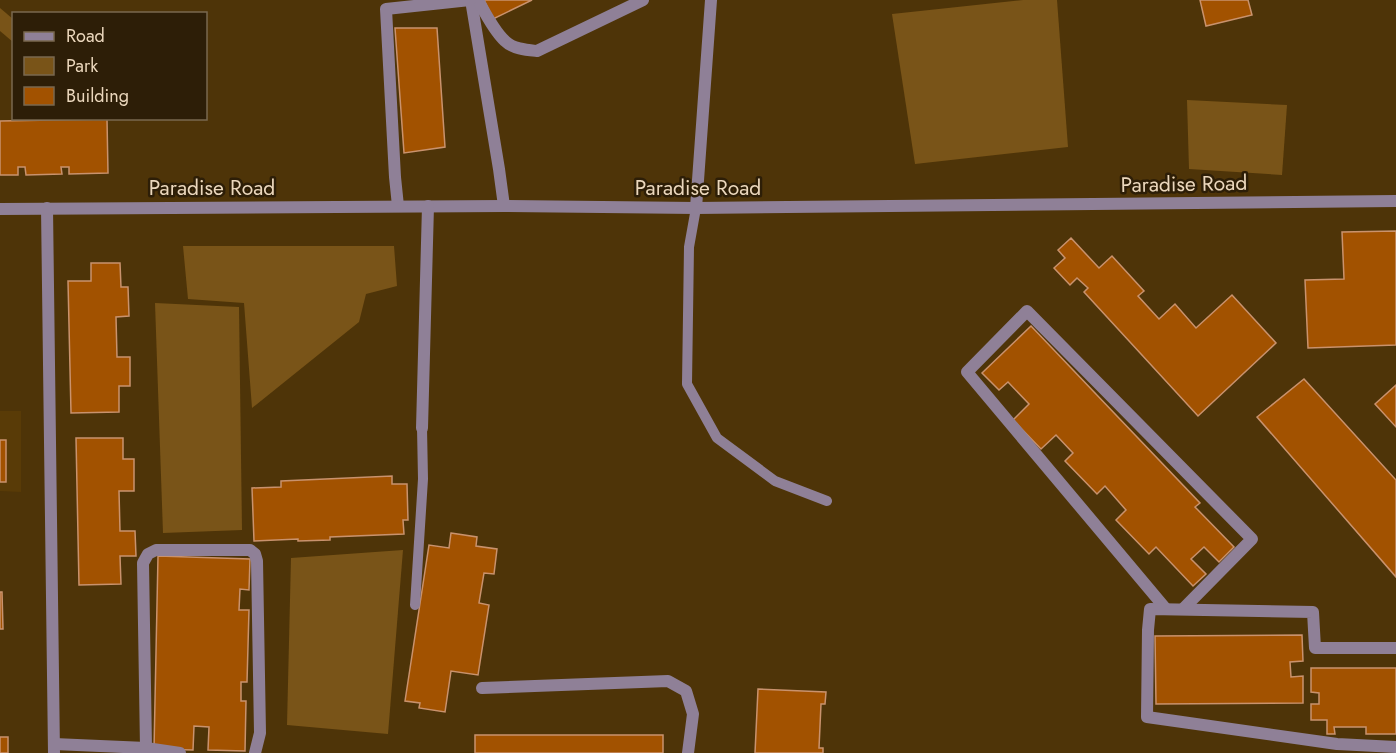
<svg xmlns="http://www.w3.org/2000/svg" width="1396" height="753" font-family="Jost,sans-serif">
<style>
.built{fill:#593b07}
.green{fill:#795418}
.building{fill:#a25200;stroke:#c9926d;stroke-width:1.5}
.lines{fill:none;stroke-linecap:round;stroke-linejoin:round}
.service{stroke:#8f8097;stroke-width:10}
.minor{stroke:#8f8097;stroke-width:12}
.labels{text-anchor:middle;stroke-width:5;stroke-linejoin:round;paint-order:stroke}
.street-label{font-size:21px;fill:#ebd7bc;stroke:#2d1e07}
</style>
<rect width="100%" height="100%" fill="#4e3408"/>
<polygon class="built" points="0,411 21,411 21,492 0,491"/>
<g class="green">
<polygon points="1023,0 1057,0 1068,147 915,164 892,14"/>
<polygon points="0,8 13,19 13,42 0,31"/>
<polygon points="1187,100 1287,105 1282,175 1189,169"/>
<polygon points="183,246 394,246 397,286 366,294 359,322 252,408 244,303 188,299"/>
<polygon points="155,303 239,307 242,530 163,533"/>
<polygon points="403,550 388,734 287,725 291,558"/>
</g>
<g class="building">
<polygon points="484,0 532,0 493,19"/>
<polygon points="1200,0 1248,0 1252,15 1206,26"/>
<polygon points="395,28 437,28 445,147 404,153"/>
<polygon points="107,119 108,173 69,174 69,167 61,167 62,174 26,175 25,167 18,167 18,175 0,175 0,121"/>
<polygon points="1396,231 1396,345 1308,348 1305,280 1344,279 1342,232"/>
<polygon points="1071,238 1099,268 1112,256 1144,291 1138,296 1159,319 1175,304 1196,328 1232,295 1276,343 1198,416 1084,292 1088,288 1077,278 1070,285 1054,268 1065,258 1058,250"/>
<polygon points="91,263 120,263 121,287 128,287 129,316 116,317 117,357 130,357 130,386 119,386 119,412 71,413 68,281 91,281"/>
<polygon points="1031,326 1200,503 1195,507 1234,547 1219,562 1204,547 1191,559 1206,574 1193,586 1156,547 1149,554 1116,520 1126,510 1105,486 1097,494 1065,461 1073,453 1056,435 1041,449 1013,420 1029,404 1008,382 999,390 982,373"/>
<polygon points="1304,379 1396,480 1396,577 1257,417"/>
<polygon points="1396,385 1396,427 1375,404"/>
<polygon points="76,438 123,438 123,459 134,459 134,491 119,491 120,531 135,531 136,556 120,556 121,584 79,585"/>
<rect x="0" y="440" width="6" height="42"/>
<polygon points="392,476 392,484 407,484 408,520 403,520 404,534 330,537 330,540 298,541 298,539 254,541 252,488 281,487 281,481"/>
<polygon points="451,533 477,537 476,546 497,549 494,574 484,573 479,603 489,605 478,675 451,671 445,712 419,708 420,703 405,701 429,545 449,548"/>
<polygon points="158,556 250,559 249,590 240,589 239,610 249,610 247,682 241,682 241,701 246,701 245,751 208,750 209,727 194,726 193,750 154,749"/>
<polygon points="0,592 2,592 3,629 0,629"/>
<polygon points="1302,635 1303,661 1290,662 1291,677 1303,676 1303,703 1156,704 1155,636"/>
<polygon points="1311,668 1396,668 1396,734 1366,734 1366,727 1334,727 1335,734 1327,734 1327,720 1311,720 1311,704 1319,704 1319,693 1311,692"/>
<polygon points="758,689 826,692 825,704 821,704 819,748 823,748 823,753 755,753"/>
<rect x="475" y="735" width="188" height="18"/>
<rect x="0" y="737" width="8" height="16"/>
</g>
<g class="lines">
<g class="service">
<polyline points="696,208 689,247 687,384 717,438 775,481 827,501"/>
<polyline points="415,605 423,479 422,428"/>
</g>
<g class="minor">
<polyline points="471,0 499,169 504,206"/>
<path d="M478 0C485 13 494 31 505 41 513 49 527 50 537 51L643 0"/>
<polyline points="398,206 395,177 386,9 470,0"/>
<polyline points="47,208 54,753"/>
<polyline points="696,208 711,0"/>
<polyline points="0,209 504,206 696,208 1396,201"/>
<polyline points="422,428 428,206"/>
<polyline points="1166,609 967,372 1027,311 1252,539 1183,609"/>
<polyline points="1396,648 1315,648 1313,612 1150,609 1148,630 1147,717 1337,744 1396,747"/>
<polyline points="482,688 668,681 686,691 693,714 688,753"/>
<polyline points="54,744 146,748 146,753"/>
<polyline points="180,753 146,748 143,563 148,554 156,550 250,550 255,554 257,561 260,733 255,753"/>
</g>
</g>
<g class="labels">
<g class="street-label">
<text transform="translate(1184 184) rotate(-1)" y="7">Paradise Road</text>
<text x="212" y="195">Paradise Road</text>
<text x="698" y="195">Paradise Road</text>
</g>
</g>
<rect x="12" y="12" width="195" height="108" fill="#2d1e07" stroke="#79684f" stroke-width="1.5"/>
<rect x="24" y="32" width="30" height="9" fill="#8f8097" stroke="#79684f" stroke-width="1.5"/>
<text x="66" y="42" font-size="18" fill="#ebd7bc">Road</text>
<rect x="24" y="57" width="30" height="18" fill="#795418" stroke="#79684f" stroke-width="1.5"/>
<text x="66" y="72" font-size="18" fill="#ebd7bc">Park</text>
<rect x="24" y="87" width="30" height="18" fill="#a25200" stroke="#79684f" stroke-width="1.5"/>
<text x="66" y="102" font-size="18" fill="#ebd7bc">Building</text>
</svg>
